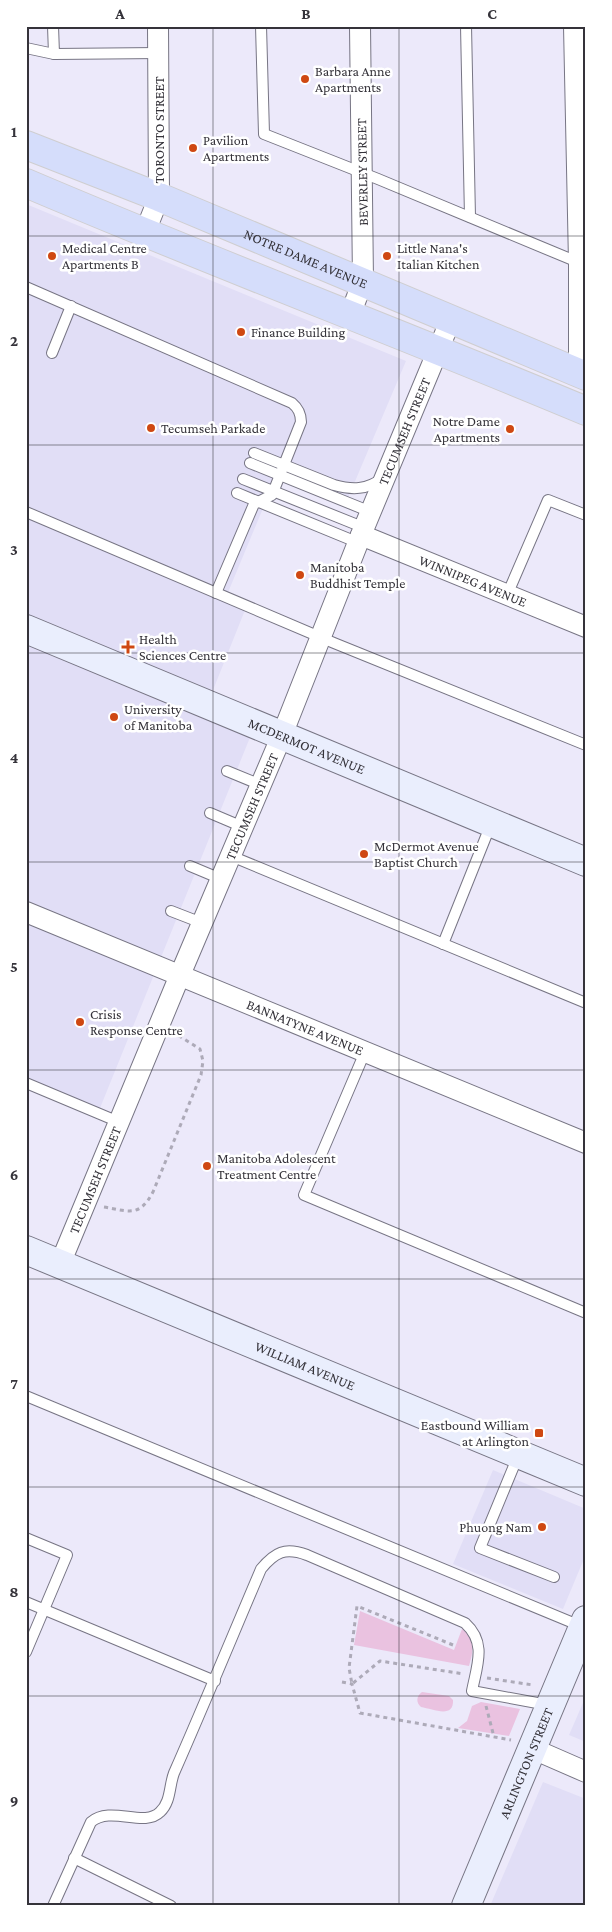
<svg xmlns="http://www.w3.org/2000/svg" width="612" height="1932" font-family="'Crimson Pro',serif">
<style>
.built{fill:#e1def6}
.green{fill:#eac2e0}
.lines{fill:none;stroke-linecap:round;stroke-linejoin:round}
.lane-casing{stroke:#777584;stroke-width:12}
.street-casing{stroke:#777584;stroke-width:22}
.secondary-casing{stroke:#777584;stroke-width:30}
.primary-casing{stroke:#cfced0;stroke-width:30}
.path{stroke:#adaab8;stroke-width:3;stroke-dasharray:4 4;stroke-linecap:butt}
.lane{stroke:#fff;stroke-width:10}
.street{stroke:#fff;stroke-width:20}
.secondary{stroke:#eaeefd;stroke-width:28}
.primary{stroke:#d5ddfb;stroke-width:28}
.grid{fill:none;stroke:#35333a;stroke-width:1;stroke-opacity:0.55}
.poi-dot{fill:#cf4812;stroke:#fff;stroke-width:2}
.labels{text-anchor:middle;stroke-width:5;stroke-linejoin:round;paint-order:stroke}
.poi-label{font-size:14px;fill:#35333a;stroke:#fff;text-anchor:start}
.street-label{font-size:14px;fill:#35333a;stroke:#fff}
.neatline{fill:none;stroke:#35333a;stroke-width:2}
.grid-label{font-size:16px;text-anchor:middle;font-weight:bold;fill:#35333a}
</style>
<rect width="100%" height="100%" fill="#ece9fa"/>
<g class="built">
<polygon points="26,204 406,361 345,505 276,477 224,602 245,610 207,705 255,725 98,1113 26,1082"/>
<polygon points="493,1470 586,1509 586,1554 563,1609 453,1564"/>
<polygon points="586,1696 586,1742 569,1735"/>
<polygon points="543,1782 586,1799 586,1906 490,1906"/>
</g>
<g class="green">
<path d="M360 1611 454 1650 462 1629C476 1638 473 1653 469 1666L354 1645Z"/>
<path d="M422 1692 449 1696 453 1700C454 1719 433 1709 421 1707 416 1703 416 1696 422 1692Z"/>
<polygon points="481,1702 520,1709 509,1736 458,1728 467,1721 472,1706"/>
</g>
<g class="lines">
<defs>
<g id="lane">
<polyline points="53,26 54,54 159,53"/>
<polyline points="261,26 264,134 378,179 580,263"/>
<polyline points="466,26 470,217"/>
<polyline points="26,48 54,54"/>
<path d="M26 287 292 403C298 408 301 413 301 422L272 495 254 504 216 593"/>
<polyline points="52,353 71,306"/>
<path d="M254 453 334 485C352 490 367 490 383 478"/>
<polyline points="250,463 371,512"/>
<polyline points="243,479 365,528"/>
<polyline points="237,493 359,543"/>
<polyline points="26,512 334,643 586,745"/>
<polyline points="507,595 548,500 586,515"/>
<polyline points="227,771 261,785"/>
<polyline points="210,813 243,827"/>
<polyline points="231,856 586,1003"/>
<polyline points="190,866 221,879"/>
<polyline points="171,911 202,923"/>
<polyline points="443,944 491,824"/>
<polyline points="365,1052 304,1195 586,1313"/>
<polyline points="26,1083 119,1122"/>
<polyline points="26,1396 583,1627"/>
<polyline points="518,1456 480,1548 554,1577"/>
<polyline points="26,1538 67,1555 26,1652"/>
<polyline points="26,1602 215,1681"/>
<polyline points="74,1858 171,1906"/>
<path d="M53 1906 91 1822C111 1805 144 1828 160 1812 171 1802 169 1786 174 1773 204 1705 232 1637 261 1569 275 1552 285 1547 307 1555L465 1623C487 1643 477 1665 472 1691L548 1705"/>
</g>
<g id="street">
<polyline points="574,26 579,262 579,374"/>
<polyline points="145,232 159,197 158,26"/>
<polyline points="350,315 363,281 360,26"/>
<path id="s1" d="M361 535 586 627"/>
<path id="s2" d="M26 912 586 1143"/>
<path id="s3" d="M60 1264 180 975 282 735 361 535 451 319"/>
<polyline points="531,1748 586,1772"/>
</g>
<g id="secondary">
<path id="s4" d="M26 629 586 862"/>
<path id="s5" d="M26 1250 586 1482"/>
<path id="s6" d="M466 1906 586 1620"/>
</g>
<g id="primary">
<path id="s7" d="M26 145 159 197 586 376"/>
<path d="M26 183C211 262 400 333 586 411"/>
</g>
</defs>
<use href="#lane" class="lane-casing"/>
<use href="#street" class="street-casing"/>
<use href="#secondary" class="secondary-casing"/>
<use href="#primary" class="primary-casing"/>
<g class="path">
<path d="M104 1207C129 1211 139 1218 153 1192L201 1075 203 1061 200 1049 176 1034"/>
<polyline points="453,1645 357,1606 349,1668 352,1684 380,1661 464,1674"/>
<polyline points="487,1678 533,1685"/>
<polyline points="342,1682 352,1684 360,1713 511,1740"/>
<polyline points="486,1706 494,1737"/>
</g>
<use href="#lane" class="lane"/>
<use href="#street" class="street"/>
<use href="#secondary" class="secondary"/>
<use href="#primary" class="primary"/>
</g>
<path class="grid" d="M213 26V1906M399 26V1906M26 236H586M26 445H586M26 653H586M26 862H586M26 1070H586M26 1279H586M26 1487H586M26 1696H586"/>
<g class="poi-dot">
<circle cx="305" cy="79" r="5"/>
<circle cx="193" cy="148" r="5"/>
<circle cx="52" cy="256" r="5"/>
<circle cx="387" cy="256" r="5"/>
<circle cx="241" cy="332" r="5"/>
<circle cx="151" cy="428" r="5"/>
<circle cx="510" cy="429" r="5"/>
<circle cx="300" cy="575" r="5"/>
<path d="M125.5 639.5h5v5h5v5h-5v5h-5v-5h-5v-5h5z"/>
<circle cx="114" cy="717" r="5"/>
<circle cx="364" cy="854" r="5"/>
<circle cx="80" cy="1022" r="5"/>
<circle cx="207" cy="1166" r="5"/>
<rect x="534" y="1428" width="10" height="10" rx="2.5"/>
<circle cx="542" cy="1527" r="5"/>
</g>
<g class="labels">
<g class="poi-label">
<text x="315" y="76">Barbara Anne<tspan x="315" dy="16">Apartments</tspan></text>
<text x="203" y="145">Pavilion<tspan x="203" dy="16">Apartments</tspan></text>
<text x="62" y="253">Medical Centre<tspan x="62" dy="16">Apartments B</tspan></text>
<text x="397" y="253">Little Nana's<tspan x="397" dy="16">Italian Kitchen</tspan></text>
<text x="251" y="337">Finance Building</text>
<text x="500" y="426" text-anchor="end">Notre Dame<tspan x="500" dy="16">Apartments</tspan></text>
<text x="161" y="433">Tecumseh Parkade</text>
<text x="310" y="572">Manitoba<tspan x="310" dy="16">Buddhist Temple</tspan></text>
<text x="139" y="644">Health<tspan x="139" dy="16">Sciences Centre</tspan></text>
<text x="124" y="714">University<tspan x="124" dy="16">of Manitoba</tspan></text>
<text x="374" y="851">McDermot Avenue<tspan x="374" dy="16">Baptist Church</tspan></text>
<text x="90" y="1019">Crisis<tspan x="90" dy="16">Response Centre</tspan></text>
<text x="217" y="1163">Manitoba Adolescent<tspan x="217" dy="16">Treatment Centre</tspan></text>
<text x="529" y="1430" text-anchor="end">Eastbound William<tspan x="529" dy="16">at Arlington</tspan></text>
<text x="532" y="1532" text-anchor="end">Phuong Nam</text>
</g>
<g class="street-label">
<text transform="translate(159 130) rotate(-90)" y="5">TORONTO STREET</text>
<text transform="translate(362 172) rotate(-91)" y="5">BEVERLEY STREET</text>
<text dy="5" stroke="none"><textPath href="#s7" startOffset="302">NOTRE DAME AVENUE</textPath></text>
<text dy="5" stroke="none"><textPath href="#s3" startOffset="901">TECUMSEH STREET</textPath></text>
<text dy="5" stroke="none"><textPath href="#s1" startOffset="121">WINNIPEG AVENUE</textPath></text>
<text dy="5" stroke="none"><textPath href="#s4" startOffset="304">MCDERMOT AVENUE</textPath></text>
<text dy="5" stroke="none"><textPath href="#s3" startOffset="496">TECUMSEH STREET</textPath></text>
<text dy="5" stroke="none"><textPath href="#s2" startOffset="302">BANNATYNE AVENUE</textPath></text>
<text dy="5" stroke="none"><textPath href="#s3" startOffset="91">TECUMSEH STREET</textPath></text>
<text dy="5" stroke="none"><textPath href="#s5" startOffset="302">WILLIAM AVENUE</textPath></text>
<text dy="5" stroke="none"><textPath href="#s6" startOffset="155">ARLINGTON STREET</textPath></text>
</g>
</g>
<rect width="612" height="1932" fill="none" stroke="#ffffff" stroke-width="55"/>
<rect x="28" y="28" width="556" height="1876" class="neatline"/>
<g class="grid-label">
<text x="120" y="19">A</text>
<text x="306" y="19">B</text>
<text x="492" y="19">C</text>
<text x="14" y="137">1</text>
<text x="14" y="346">2</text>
<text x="14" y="555">3</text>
<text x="14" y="763">4</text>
<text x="14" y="972">5</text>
<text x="14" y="1180">6</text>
<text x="14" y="1389">7</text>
<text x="14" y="1597">8</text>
<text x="14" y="1806">9</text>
</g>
</svg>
